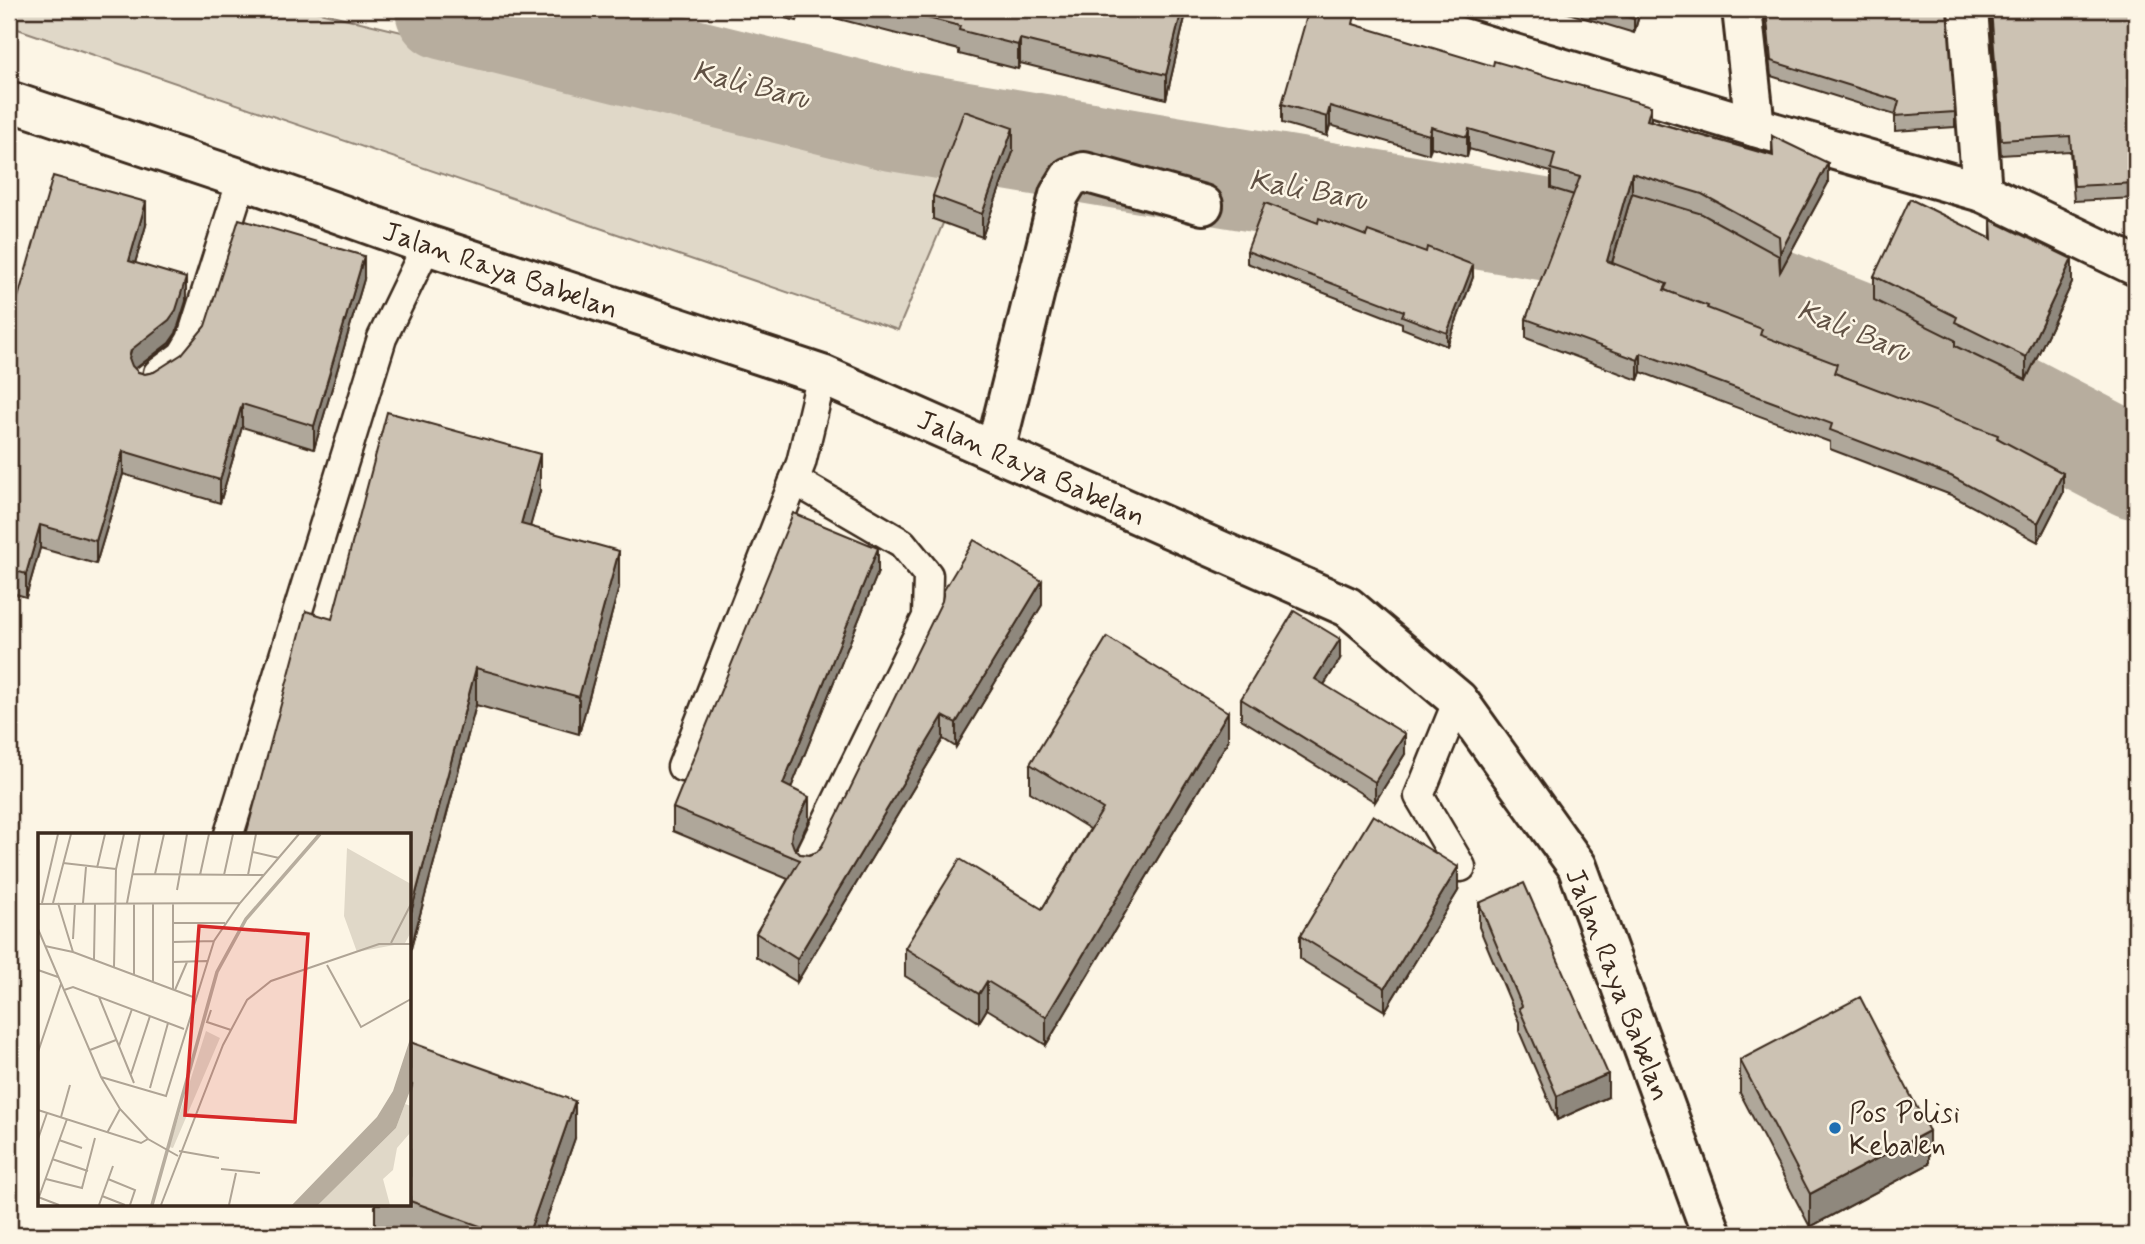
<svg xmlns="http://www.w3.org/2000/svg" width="2145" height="1244" font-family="Mynerve,sans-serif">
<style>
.green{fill:#e0d8c8;stroke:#8e8173;stroke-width:2}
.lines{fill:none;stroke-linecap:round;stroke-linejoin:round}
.river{stroke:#b7ad9e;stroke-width:102}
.lane-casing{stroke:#3b2a1e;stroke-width:33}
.street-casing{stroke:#3b2a1e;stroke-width:44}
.primary-casing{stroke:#3b2a1e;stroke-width:44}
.lane{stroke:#fcf5e5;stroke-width:28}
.street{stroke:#fcf5e5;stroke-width:38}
.primary{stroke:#fcf5e5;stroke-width:38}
.wall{fill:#afa79a;stroke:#3b2a1e;stroke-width:2}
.shaded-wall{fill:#8f887d;stroke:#3b2a1e;stroke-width:2}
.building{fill:#ccc2b3;stroke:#3b2a1e;stroke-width:2}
.poi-dot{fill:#1f6fb2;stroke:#fcf5e5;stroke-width:2.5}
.labels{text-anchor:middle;stroke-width:5;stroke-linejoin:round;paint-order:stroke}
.street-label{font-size:28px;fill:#3b2a1e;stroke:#fcf5e5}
.poi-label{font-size:28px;fill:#3b2a1e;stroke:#fcf5e5;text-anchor:start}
.water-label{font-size:30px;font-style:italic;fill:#605144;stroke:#fcf5e5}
.inset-river{fill:none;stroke:#b7ad9e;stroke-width:3.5}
.inset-road{fill:none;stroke:#afa495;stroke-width:2}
.view{fill:#d62828;fill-opacity:0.15;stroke:#d62828;stroke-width:3.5}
.inset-edge{fill:none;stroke:#3b2a1e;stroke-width:3.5}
</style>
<rect width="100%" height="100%" fill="#fcf5e5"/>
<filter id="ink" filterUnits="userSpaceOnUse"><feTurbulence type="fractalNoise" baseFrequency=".0143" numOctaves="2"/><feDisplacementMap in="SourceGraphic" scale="14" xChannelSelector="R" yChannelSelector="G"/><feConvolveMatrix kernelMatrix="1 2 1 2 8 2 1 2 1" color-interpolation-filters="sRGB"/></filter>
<g filter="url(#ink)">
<polygon class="green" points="9,9 307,9 966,169 898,330 9,26"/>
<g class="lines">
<polyline class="river" points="446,9 893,120 1638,245 1931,361 2136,468"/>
<defs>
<g id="lane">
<polyline points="158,373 182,355 191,340 242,179"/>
<polyline points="794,480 902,543 928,575 927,617 807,862"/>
<polyline points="1458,700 1419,796 1461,867"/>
<polyline points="682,767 801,463 822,375"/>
<polyline points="229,834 382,338 427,245"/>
</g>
<g id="street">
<polyline points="1367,9 1755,127 1982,192 2136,266"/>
<polyline points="1742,9 1755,127"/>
<polyline points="1968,9 1982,192"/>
<polyline points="995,451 1059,195 1070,177 1084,172 1203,205"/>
</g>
<polyline id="primary" points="9,101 242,179 427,245 822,375 1348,607 1458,700 1577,866 1712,1235"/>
</defs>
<use href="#lane" class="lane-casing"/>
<use href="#street" class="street-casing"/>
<use href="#primary" class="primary-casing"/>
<use href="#lane" class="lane"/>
<use href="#street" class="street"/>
<use href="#primary" class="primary"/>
</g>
<g class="wall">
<polygon points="748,9 1187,9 1166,99 1020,63 1018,69 959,54 959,50 800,9 797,21"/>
<polygon points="1532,9 1552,9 1551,14"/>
<polygon points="1555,9 1641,9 1634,33"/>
<polygon points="1764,9 1947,9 1955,112 1955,127 1895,131 1895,115 1771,76"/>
<polygon points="1990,9 2136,9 2136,198 2074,201 2070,151 2001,155"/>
<polygon points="1355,25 1651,121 1772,155 1772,136 1828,183 1780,272 1779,256 1702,214 1632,193 1612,263 1667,291 1708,309 1837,374 1998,438 2063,493 2038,542 1951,495 1830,449 1830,442 1641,372 1638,380 1526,338 1526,319 1574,195 1551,188 1551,172 1469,149 1467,157 1431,147 1429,154 1330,125 1327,136 1282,123 1282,104"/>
<polygon points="1013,152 982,237 933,219 933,196"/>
<polygon points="1991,220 2072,283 2026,380 1955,346 1955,340 1874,300 1874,276 1991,239"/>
<polygon points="1318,223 1473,277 1447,346 1402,328 1402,323 1247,263 1247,251"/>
<polygon points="146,225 135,263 186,301 176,333 169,343 135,369 138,372 145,374 154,372 364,279 314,449 242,427 220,503 123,474 96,564 40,548 26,597 9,592 9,329"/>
<polygon points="540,491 530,526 619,587 579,734 476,705 410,952 410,835 332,619"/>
<polygon points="878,572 791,788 809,821 795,849 800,854 809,855 817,852 1042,605 956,747 943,739 797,982 756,957 756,933 788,879 673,831 673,808"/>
<polygon points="1340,659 1324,685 1405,754 1375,802 1241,719 1241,699"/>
<polygon points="1228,741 1046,1045 987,1009 979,1022 905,976 905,948 1042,909 1090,829 1030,792 1030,764"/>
<polygon points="1458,891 1385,1011 1300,959 1300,936"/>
<polygon points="1479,903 1608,1097 1557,1120 1519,1031 1519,1022 1479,927"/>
<polygon points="410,1042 575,1138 541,1235 402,1235 375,1226 375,1204 410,1204"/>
<polygon points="1740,1060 1929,1164 1810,1227 1740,1093"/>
</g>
<g class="shaded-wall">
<polygon points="797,9 800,9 797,21"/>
<polygon points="1182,9 1187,9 1166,99 1166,75"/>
<polygon points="1637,9 1641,9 1634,33 1634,19"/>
<polygon points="1020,39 1020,63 1018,69 1018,45"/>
<polygon points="1330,106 1330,125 1327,136 1327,117"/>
<polygon points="1651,106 1651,126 1647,120"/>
<polygon points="1431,127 1431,147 1429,154 1429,135"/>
<polygon points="1013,128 1013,152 982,237 982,214"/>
<polygon points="1469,129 1469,149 1467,157 1467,137"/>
<polygon points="1828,163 1828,183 1780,272 1780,253"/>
<polygon points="1632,173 1632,193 1607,280 1607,261"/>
<polygon points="146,202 146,225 129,284 129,261"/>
<polygon points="364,256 364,279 314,449 314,426"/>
<polygon points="2072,259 2072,283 2026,380 2026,357"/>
<polygon points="1473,265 1473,277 1447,346 1447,333"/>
<polygon points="186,278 186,301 176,333 169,343 131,372 129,358 131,350"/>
<polygon points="1641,353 1641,372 1638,380 1638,360"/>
<polygon points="242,404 242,427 220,503 220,480"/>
<polygon points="123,451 123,474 96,564 96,541"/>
<polygon points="540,454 540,491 521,560 521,524"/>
<polygon points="2063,473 2063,493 2038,542 2038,523"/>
<polygon points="40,525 40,548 26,597 26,574"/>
<polygon points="878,548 878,572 783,808 783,784"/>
<polygon points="619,551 619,587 579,734 579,697"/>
<polygon points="1042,581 1042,605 956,747 956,723"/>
<polygon points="1340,639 1340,659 1315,699 1315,679"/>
<polygon points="476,668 476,705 410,952 410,916"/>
<polygon points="1228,712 1228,741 1046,1045 1046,1017"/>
<polygon points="943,716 943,739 797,982 797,959"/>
<polygon points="1405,734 1405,754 1375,802 1375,782"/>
<polygon points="809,797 809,821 792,855 791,840 792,832"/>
<polygon points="1458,867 1458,891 1385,1011 1385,988"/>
<polygon points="987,981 987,1009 979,1022 979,994"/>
<polygon points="1608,1074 1608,1097 1557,1120 1557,1096"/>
<polygon points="575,1101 575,1138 541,1235 528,1235"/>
<polygon points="1929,1131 1929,1164 1810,1227 1810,1194"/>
</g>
<g class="building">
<polygon points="891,9 1182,9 1166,75 1020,39 1018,45 959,30 960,26"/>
<polygon points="1309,9 1333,9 1355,15 1353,24 1493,66 1494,61 1651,106 1647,120 1773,156 1772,136 1828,163 1780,253 1779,236 1702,194 1632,173 1607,261 1667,284 1664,290 1708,306 1707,308 1762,329 1760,335 1837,364 1834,373 1998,435 1997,438 2063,473 2038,523 1951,476 1830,430 1832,424 1641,353 1638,360 1526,319 1580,177 1551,169 1555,154 1469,129 1467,137 1431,127 1429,135 1330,106 1327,117 1282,104"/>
<polygon points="1600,9 1637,9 1634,19"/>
<polygon points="1766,9 1947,9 1955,112 1895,116 1899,101 1771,61"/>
<polygon points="1991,9 2136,9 2136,183 2074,186 2070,136 2001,140"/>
<polygon points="964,111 1013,128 982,214 933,196"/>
<polygon points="53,176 146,202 129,261 186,278 176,310 169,320 131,350 129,358 132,366 138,372 145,374 154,372 182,354 205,326 239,219 364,256 314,426 242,404 220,480 123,451 96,541 40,525 26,574 9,569 9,329"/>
<polygon points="1910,199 1992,239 1991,220 2072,259 2026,357 1955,322 1957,317 1874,276"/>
<polygon points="1265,203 1318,223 1319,218 1366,236 1368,231 1426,252 1427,247 1473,265 1447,333 1402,316 1404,311 1247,251"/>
<polygon points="387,412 540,454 521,524 619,551 579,697 476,668 410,916 410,835 246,835 306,611 332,619"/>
<polygon points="793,513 878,548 783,784 809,797 792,832 791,840 794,848 800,854 809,855 817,852 822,846 942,601 944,590 974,540 1042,581 956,723 943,716 797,959 756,933 800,860 673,808"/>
<polygon points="1294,611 1340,639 1315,679 1405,734 1375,782 1241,699"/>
<polygon points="1107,637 1228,712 1046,1017 987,981 979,994 905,948 960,859 1042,909 1103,809 1030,764"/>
<polygon points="1373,815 1458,867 1385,988 1300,936"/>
<polygon points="1524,883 1608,1074 1557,1096 1519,1008 1522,1006 1479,903"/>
<polygon points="1860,997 1929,1131 1810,1194 1740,1060"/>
<polygon points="410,1042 575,1101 528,1235 505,1235 410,1201 410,1093 412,1085 410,1084"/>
</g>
</g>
<circle class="poi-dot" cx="1835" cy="1128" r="7"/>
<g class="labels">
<g class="street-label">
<text transform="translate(501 269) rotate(19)" y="10">Jalan Raya Babelan</text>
<text transform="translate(1032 467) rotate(24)" y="10">Jalan Raya Babelan</text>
<text transform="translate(1619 984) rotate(69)" y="10">Jalan Raya Babelan</text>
</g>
<g class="poi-label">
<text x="1849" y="1122">Pos Polisi<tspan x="1849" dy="32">Kebalen</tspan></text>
</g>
<g class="water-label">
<text transform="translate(751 84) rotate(14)" y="10">Kali Baru</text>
<text transform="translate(1308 189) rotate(10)" y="10">Kali Baru</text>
<text transform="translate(1854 330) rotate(22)" y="10">Kali Baru</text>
</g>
</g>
<g transform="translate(38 833)">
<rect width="373" height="373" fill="#fcf5e5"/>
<path d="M309 15 373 51V99L367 110 319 119 306 83ZM168 198 182 205 135 315 131 314ZM367 271 373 273 372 300 359 315 355 337 345 346 352 372H280L358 295Z" fill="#e0d8c8"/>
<path d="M373 203V255L358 295 280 372H254L339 284 355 258Z" fill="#b7ad9e"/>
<path class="inset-river" d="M114 372 179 139 208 86 282 1"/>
<path class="inset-road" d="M215 19 241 25M25 30 78 36M59 35 67 1M94 41 226 42M117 41 126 1M162 42 171 1M186 42 195 1M210 42 218 1M139 57 149 1M4 70 20 1M15 70 33 1M20 70 35 119M45 70 48 34M89 70 102 1M115 70V148M0 71 202 70M135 90H187M0 96 63 244 82 276 110 306 140 323M35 106 37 70M135 109 176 108M353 110 373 71M7 113 35 119 155 164M56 126 57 70M135 129 169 128M289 132 323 194 373 166M76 134 78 36 86 1M0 137 20 144M96 141V70M135 156V71M26 157 35 154 146 196M137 157 149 129M61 164 96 250M173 177 169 189 193 197M81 213 94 176M52 217 78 207M0 219 23 151M93 241 112 183M63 244 128 263 176 108 202 70 261 1M112 255 130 190M0 277 103 310 110 306M23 284 32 252M69 300 82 276M0 306 9 280M21 307 44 315M141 318 181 325M14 326 50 338M183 336 222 340M8 346 44 355 57 305M70 346 97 357 92 372M64 363 87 372M0 364 21 372M1 364 29 286M61 372 75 333M123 372 185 212 209 167 233 148 341 111H373M191 372 198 340"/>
<path class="view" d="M161 93 270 101 257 289 147 282Z"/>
<rect width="373" height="373" class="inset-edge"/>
</g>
<rect width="2145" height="1244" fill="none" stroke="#fcf5e5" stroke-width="35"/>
<rect x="18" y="18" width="2110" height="1209" fill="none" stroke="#3b2a1e" stroke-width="2.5" filter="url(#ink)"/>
</svg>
